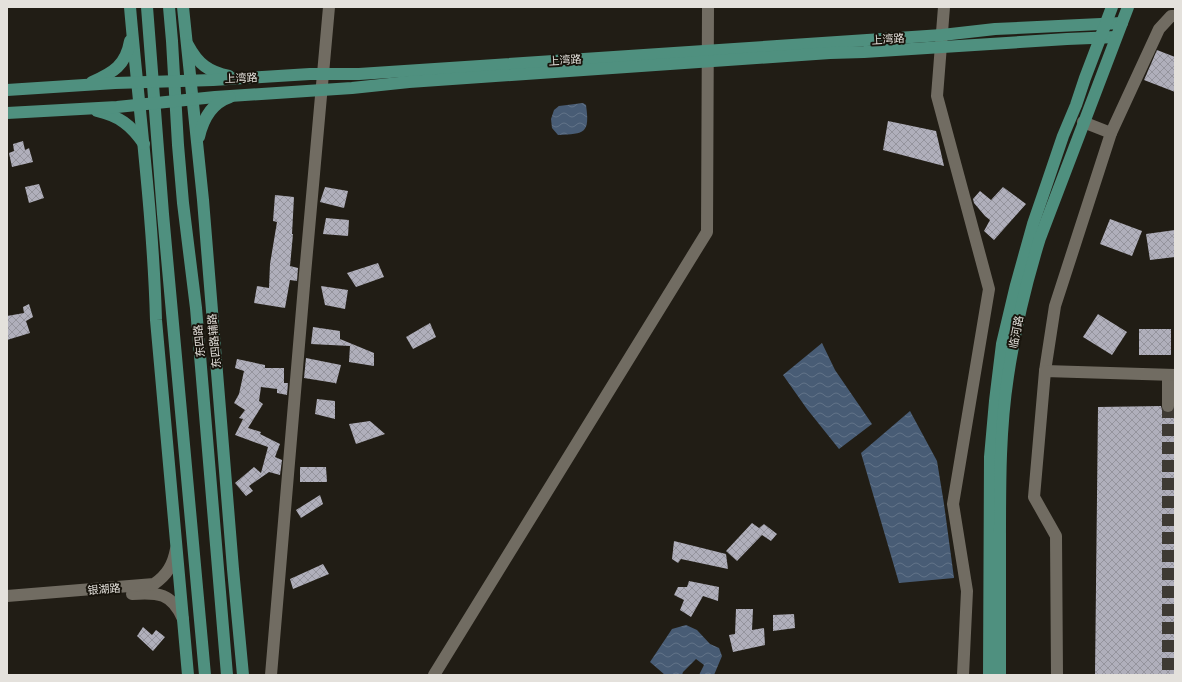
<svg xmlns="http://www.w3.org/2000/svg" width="1182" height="682" font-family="Ubuntu,'Noto Sans SC',sans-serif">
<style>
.water{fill:url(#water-waves)}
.building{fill:url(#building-cross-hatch)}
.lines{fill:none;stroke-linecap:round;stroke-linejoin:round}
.minor-tunnel{stroke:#3e3a33;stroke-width:12;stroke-dasharray:12 6;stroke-linecap:butt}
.minor{stroke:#716c62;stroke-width:12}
.major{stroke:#4f907f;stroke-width:12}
.labels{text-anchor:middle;stroke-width:4;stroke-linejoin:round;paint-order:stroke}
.street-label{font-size:11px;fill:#e4e1dc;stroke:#18140c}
</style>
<defs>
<pattern id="water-waves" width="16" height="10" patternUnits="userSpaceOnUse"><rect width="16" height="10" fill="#485c75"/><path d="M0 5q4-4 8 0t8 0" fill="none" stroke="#627388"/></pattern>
<pattern id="building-cross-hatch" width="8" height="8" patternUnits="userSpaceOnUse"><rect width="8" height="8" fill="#b0afbb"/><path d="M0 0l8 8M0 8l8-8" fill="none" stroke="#95949d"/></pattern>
</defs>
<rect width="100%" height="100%" fill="#211d15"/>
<g class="water">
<path d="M583 103 586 105C590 133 585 134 558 135L552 128 551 119 554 110 559 106Z"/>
<polygon points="822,343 835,370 872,424 839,449 807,409 783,375"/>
<polygon points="910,411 937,461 944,504 954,578 899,583 861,453"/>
<polygon points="686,625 697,630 710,644 719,648 722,656 714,675 699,675 704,665 696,659 683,672 682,675 665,675 650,662 672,629"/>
</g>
<g class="building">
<polygon points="1157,50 1175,57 1175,92 1144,80"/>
<polygon points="888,121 936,131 944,166 883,150"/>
<polygon points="23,141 25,150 29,148 33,162 12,167 9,153 14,151 13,144"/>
<polygon points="39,184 44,198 29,203 25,187"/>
<polygon points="325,187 348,191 344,208 320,202"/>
<polygon points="1003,187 1026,204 994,240 984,231 990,220 985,216 974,203 973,199 980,191 991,200"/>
<polygon points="275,195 294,197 292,234 293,234 290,266 298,268 297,281 290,280 285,308 254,303 257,286 269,288 270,264 277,222 273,221"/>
<polygon points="326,218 349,220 348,236 323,234"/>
<polygon points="1110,219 1142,231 1132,256 1100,244"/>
<polygon points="1175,230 1175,257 1150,260 1146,234"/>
<polygon points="378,263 384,277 356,287 347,273"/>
<polygon points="321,286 348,290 345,309 325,305"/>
<polygon points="29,304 33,317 26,321 30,333 7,340 7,316 24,313 23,307"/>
<polygon points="1098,314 1127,332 1112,355 1083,337"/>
<polygon points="430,323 436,337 413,349 406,337"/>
<polygon points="313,327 340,331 340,339 374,353 374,366 349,362 350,346 311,344"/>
<rect x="1139" y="329" width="32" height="26"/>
<polygon points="306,358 341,365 336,384 335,383 304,378"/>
<polygon points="237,359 265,365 265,368 284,368 284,383 288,383 287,395 277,393 277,389 261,387 259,401 263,404 248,428 261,432 260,434 280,444 275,457 282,460 280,475 269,472 249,486 253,491 246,496 235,483 254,467 261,473 268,447 235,435 243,419 239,418 245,410 234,403 239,394 244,371 235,368"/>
<polygon points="317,399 335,401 335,419 315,414"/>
<polygon points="1161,406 1162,410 1168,413 1172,412 1175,408 1175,675 1095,675 1098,407"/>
<polygon points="370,421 385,434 356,444 349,424"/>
<polygon points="300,467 326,467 327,482 300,482"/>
<polygon points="320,495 323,504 301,518 296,510"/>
<polygon points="752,523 759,528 764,524 777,534 771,541 762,535 737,561 726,551"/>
<polygon points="674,541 726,554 728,569 681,559 678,563 672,559"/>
<polygon points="323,564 329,574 293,589 290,579"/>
<polygon points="689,581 719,587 718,601 703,596 691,617 680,610 684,600 674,595 678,587 687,587"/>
<polygon points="736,609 753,609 752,630 764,628 765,645 733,652 729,635 735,634"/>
<polygon points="794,614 795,628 773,631 773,615"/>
<polygon points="143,627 152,635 156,630 165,637 153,651 137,636"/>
</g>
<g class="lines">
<polyline class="minor-tunnel" points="1168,406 1168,675"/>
<g class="minor">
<polyline points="944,7 937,96 989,289 953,504 967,591 963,675"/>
<polyline points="1083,122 1111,133"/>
<polyline points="1045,371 1055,306 1111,133 1159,29 1171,16 1175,16"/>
<polyline points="1168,375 1168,406"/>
<path d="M132 594C158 592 172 593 183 619"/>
<path d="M7 596 154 584C167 575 173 565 176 549"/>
<polyline points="271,675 305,274 329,7"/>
<polyline points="434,675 707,232 708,7"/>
<polyline points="1057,675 1056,536 1034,497 1045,371 1175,375"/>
</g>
<g class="major">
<path d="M130 7C139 111 153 215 156 320L188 675"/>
<polyline points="147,7 163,214 205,675"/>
<polyline points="169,7 172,41 178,145 183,203 196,308 227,675"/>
<polyline points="183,7 203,200 233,569 243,675"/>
<path d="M188 45C198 64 209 72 229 76"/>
<path d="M92 82C113 73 126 65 130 41"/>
<polyline points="7,90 115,83 213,80 310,74 359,74 942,35 995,29 1122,23"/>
<path d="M97 111C119 116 131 125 144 144"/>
<polyline points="7,113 117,107 215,97 352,88 409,82 830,53 864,52 1067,39 1116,37"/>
<path d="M199 137C203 119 212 103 230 97"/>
<polyline points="989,675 990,457 995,401 1002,344 1016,285 1033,224 1044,192 1063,136 1076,105 1085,78 1112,7"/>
<path d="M1000 675C1000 628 1000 580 1000 533 1000 481 1000 428 1008 376 1015 329 1026 283 1040 238L1128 7"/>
</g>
</g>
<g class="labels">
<g class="street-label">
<text transform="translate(888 39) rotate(-4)" y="4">上湾路</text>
<text transform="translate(565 60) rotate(-4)" y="4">上湾路</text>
<text transform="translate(241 78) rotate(-3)" y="4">上湾路</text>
<text transform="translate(1016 332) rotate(-79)" y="4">临河路</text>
<text transform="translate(199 341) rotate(-95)" y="4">东四路</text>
<text transform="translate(214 341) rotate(-95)" y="4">东四路辅路</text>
<text transform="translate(104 589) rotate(-4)" y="4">银湖路</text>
</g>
</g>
<rect width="1182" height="682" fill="none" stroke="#e4e1dc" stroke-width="16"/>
</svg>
